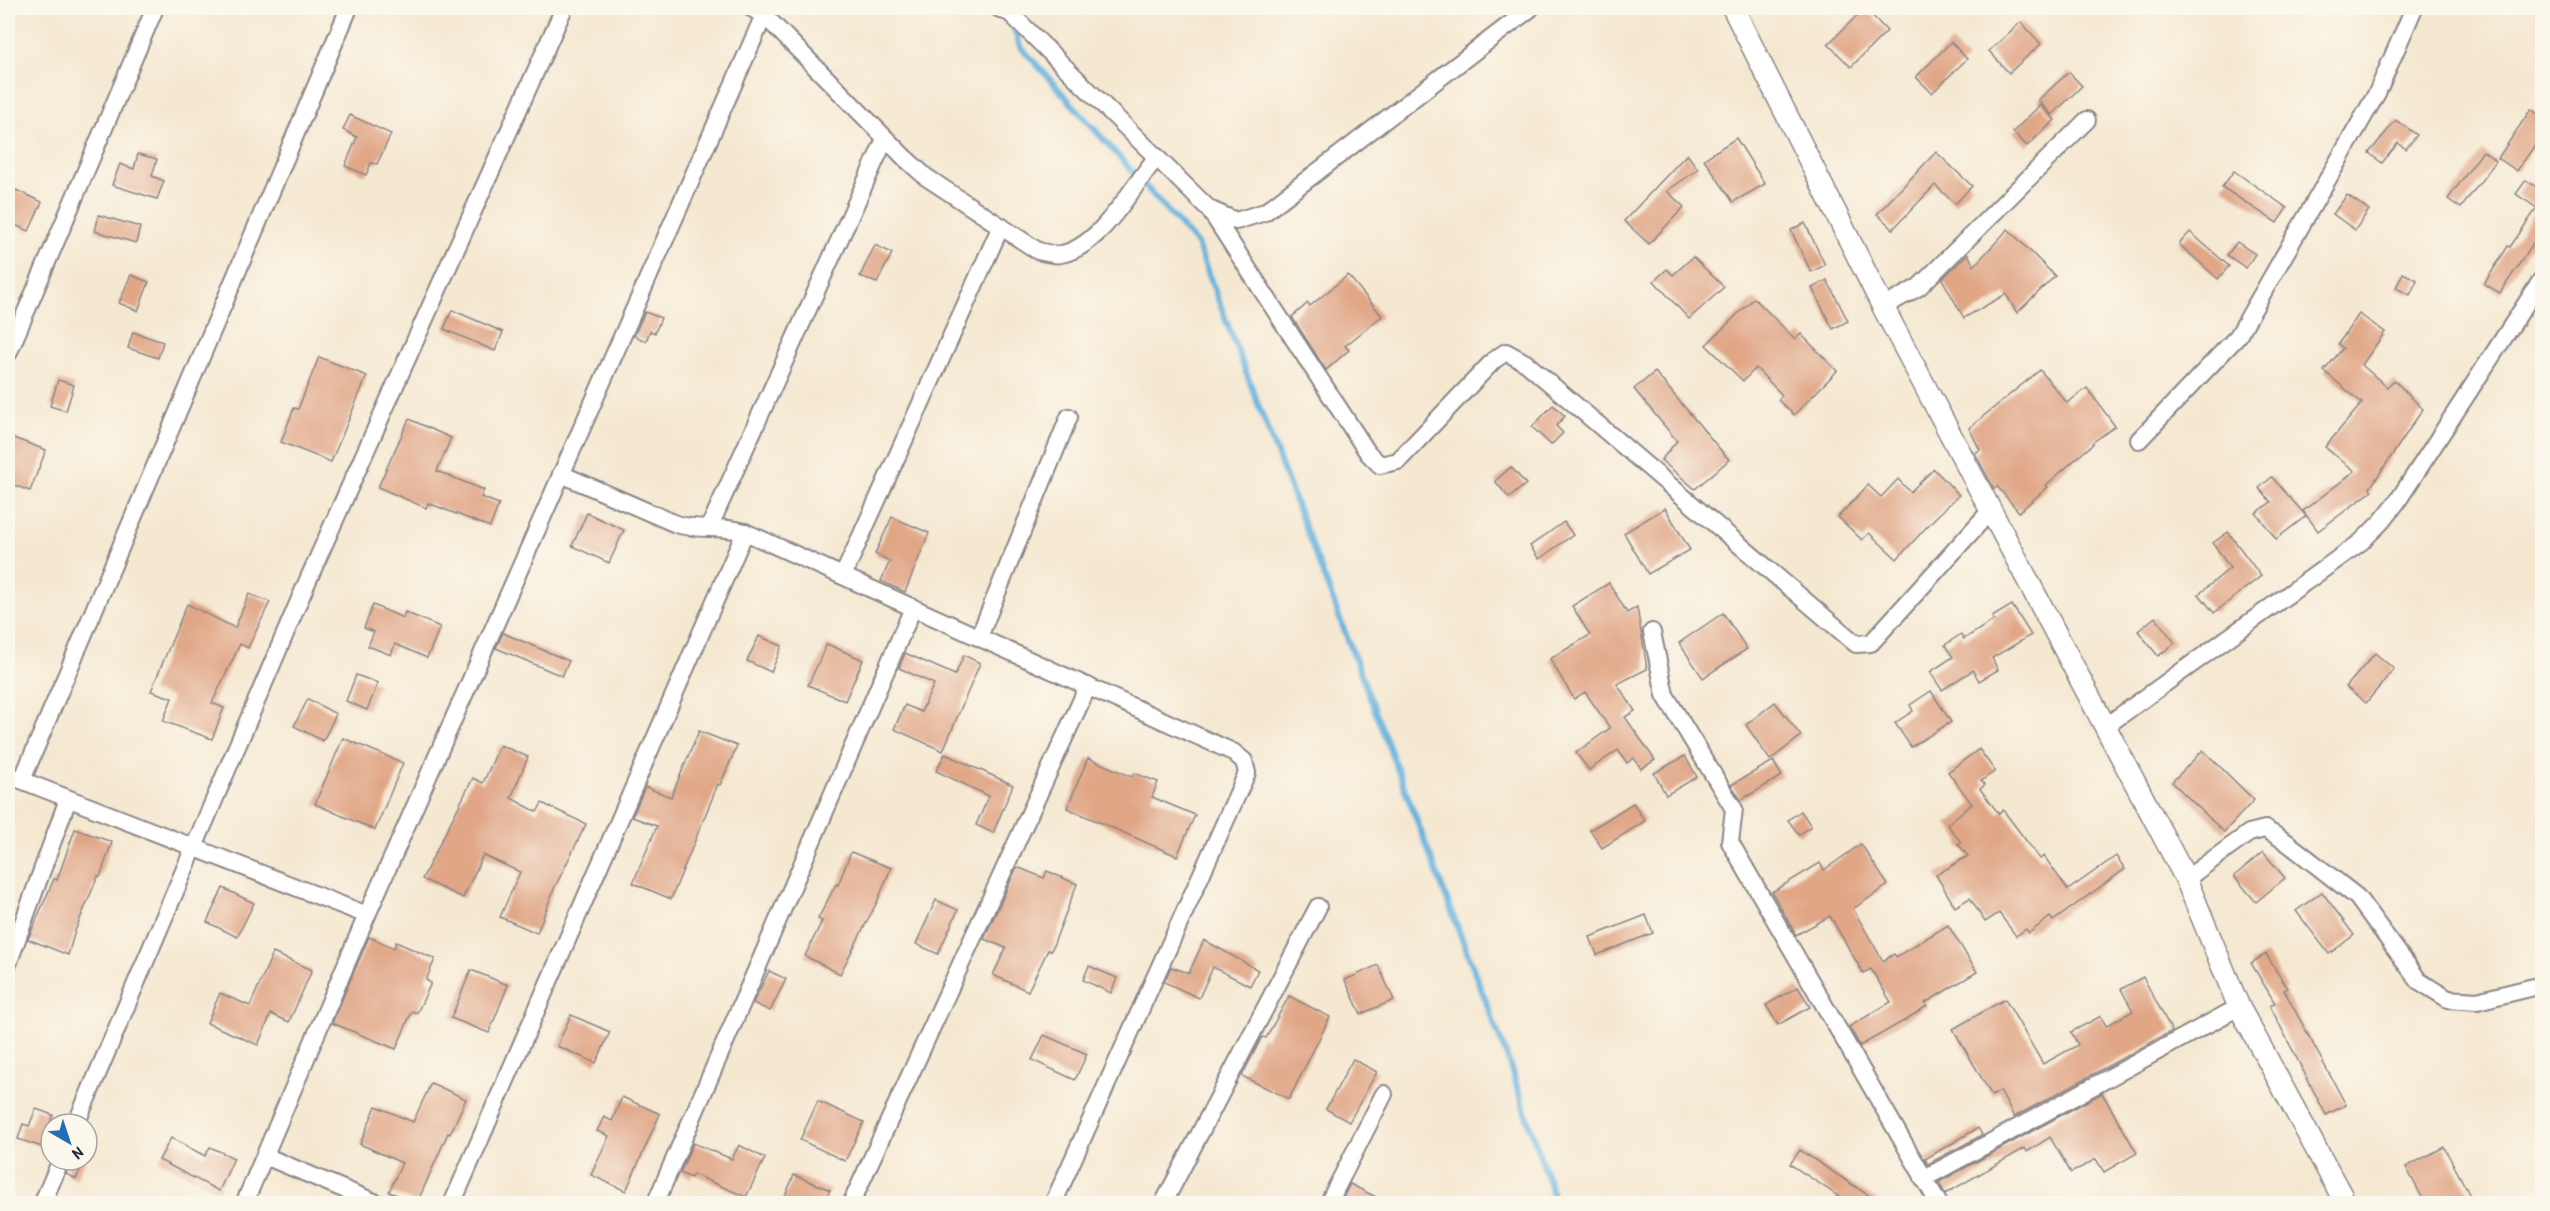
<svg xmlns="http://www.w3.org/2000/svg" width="2550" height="1211" font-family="'Patrick Hand',sans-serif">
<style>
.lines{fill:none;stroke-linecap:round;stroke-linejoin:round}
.stream{stroke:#66b3df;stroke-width:6}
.building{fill:#e0a686}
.minor-casing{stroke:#8c8586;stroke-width:20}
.tertiary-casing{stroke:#8c8586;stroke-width:24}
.minor{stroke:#fff;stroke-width:16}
.tertiary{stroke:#fff;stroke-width:21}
</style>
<rect width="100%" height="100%" fill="#fbf7ec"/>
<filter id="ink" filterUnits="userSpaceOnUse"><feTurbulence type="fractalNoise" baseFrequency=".0167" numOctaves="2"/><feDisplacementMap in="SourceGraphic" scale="12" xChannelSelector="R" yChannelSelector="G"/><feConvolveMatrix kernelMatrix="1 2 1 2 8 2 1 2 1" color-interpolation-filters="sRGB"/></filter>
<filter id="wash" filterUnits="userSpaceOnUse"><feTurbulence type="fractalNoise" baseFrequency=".008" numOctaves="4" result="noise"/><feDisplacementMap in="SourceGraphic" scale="24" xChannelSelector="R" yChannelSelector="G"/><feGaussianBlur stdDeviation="1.35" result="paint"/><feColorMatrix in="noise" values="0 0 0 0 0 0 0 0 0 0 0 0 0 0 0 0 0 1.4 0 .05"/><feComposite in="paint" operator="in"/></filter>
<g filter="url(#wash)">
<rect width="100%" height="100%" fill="#f5e8d1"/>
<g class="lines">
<polyline class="stream" points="1012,22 1020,46 1197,244 1507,1057 1556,1204"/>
</g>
<g id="blocks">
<g class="building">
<polygon points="1865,8 1887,31 1851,67 1828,44"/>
<polygon points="2021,22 2041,44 2009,73 1989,51"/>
<polygon points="1951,42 1967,59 1932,93 1916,77"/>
<polygon points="2069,72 2082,86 2052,115 2038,100"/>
<polygon points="2040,105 2055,120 2027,146 2013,132"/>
<polygon points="2531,109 2542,117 2542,135 2517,171 2498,158"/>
<polygon points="350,115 391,134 377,164 371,163 366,175 345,166 357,137 343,130"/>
<polygon points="2396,120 2417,135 2406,149 2398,143 2382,163 2369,153"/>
<polygon points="1736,138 1765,184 1733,202 1704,159"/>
<polygon points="2483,151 2496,161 2461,208 2448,199"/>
<polygon points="1936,152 1972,186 1955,204 1935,185 1893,229 1877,214"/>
<polygon points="138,154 157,159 152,176 164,181 157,199 112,185 120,164 134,169"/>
<polygon points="1687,154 1698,169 1667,191 1684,207 1649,244 1624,221"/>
<polygon points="2234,171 2287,208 2277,223 2222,187"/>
<polygon points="2526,180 2542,191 2542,230 2500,293 2484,284 2508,246 2510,247 2537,208 2516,194"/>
<polygon points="16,190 42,202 29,231 8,222 8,209"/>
<polygon points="2347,195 2369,210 2355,230 2333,214"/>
<polygon points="99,215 140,227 136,243 95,231"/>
<polygon points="1805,223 1825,265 1811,272 1791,230"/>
<polygon points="2008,229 2055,276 2017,313 2006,294 1964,318 1942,279 1968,254 1974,266"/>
<polygon points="2190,232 2229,266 2218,279 2179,244"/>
<polygon points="2237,242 2255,254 2246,268 2227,255"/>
<polygon points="875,245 892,253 877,283 860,276"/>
<polygon points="1693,257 1724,287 1689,319 1654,281 1667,269 1673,275"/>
<polygon points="2403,273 2417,280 2410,295 2396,288"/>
<polygon points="131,275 149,282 138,311 119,303"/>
<polygon points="1348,275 1382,316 1345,346 1349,350 1326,370 1292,317 1308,303 1310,306"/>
<polygon points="1827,280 1848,321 1833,329 1812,288"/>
<polygon points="1754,298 1795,339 1801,334 1837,371 1794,415 1778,400 1782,395 1756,368 1743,381 1706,345"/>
<polygon points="452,310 503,332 495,351 444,329"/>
<polygon points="645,312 661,318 655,333 650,331 646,341 634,336"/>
<polygon points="2359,314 2385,332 2362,365 2387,387 2394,380 2423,409 2370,488 2372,491 2318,531 2303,511 2355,471 2325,447 2362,403 2324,371 2343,348 2338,344"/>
<polygon points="133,332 163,342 158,358 128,348"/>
<polygon points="319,357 367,376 331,462 281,442 294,408 298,409"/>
<polygon points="2040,370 2067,403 2087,388 2115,426 2092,443 2093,444 2046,485 2048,487 2019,512 1997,486 1994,489 1975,453 1980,450 1969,428"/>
<polygon points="1655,372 1729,460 1695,489 1661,460 1677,441 1634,389"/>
<polygon points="58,380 74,385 66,411 50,406"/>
<polygon points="1553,405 1565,416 1556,426 1563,433 1551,445 1532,427"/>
<polygon points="409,419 451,438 437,471 484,490 481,497 499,504 490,527 428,503 426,508 378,487"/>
<polygon points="8,436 46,450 30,491 8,483"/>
<polygon points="1511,467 1526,484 1509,498 1495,481"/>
<polygon points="1934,469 1959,495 1935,518 1897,559 1869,533 1862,540 1838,517 1868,485 1881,497 1898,479 1910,492"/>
<polygon points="2272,477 2306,516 2276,539 2256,513 2271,502 2259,488"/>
<polygon points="1665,508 1690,550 1648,574 1624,533"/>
<polygon points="587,513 624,530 609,563 572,546"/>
<polygon points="892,517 929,533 905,592 881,581 890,561 875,554"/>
<polygon points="1564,522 1573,535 1539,559 1530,546"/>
<polygon points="2228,532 2261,576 2214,613 2199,594 2230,568 2213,543"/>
<polygon points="1609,583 1627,613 1637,607 1647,669 1617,684 1635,711 1625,717 1655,760 1641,769 1634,758 1627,763 1618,750 1589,770 1576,753 1610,728 1585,692 1574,699 1550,659 1590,635 1572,606"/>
<polygon points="249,594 270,602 248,648 240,644 212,703 224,708 212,739 163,721 172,698 151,691 187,604 235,628"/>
<polygon points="373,605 403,618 405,612 440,627 427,658 395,644 391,655 368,646 374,632 364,628"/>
<polygon points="2012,605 2031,635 1992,658 1998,670 1979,681 1973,670 1942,690 1930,672 1953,657 1945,645 1961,634 1964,639 1994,620 1992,617"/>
<polygon points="1723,613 1747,649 1703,678 1679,643"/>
<polygon points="2155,617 2175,643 2158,656 2138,631"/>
<polygon points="503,633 569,661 562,676 496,648"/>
<polygon points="759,636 782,646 771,672 747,661"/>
<polygon points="827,644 863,660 845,701 808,685"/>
<polygon points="905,653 955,675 964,655 980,663 943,751 894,729 905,705 921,712 934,684 899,668"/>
<polygon points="2375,653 2394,669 2366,703 2346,687"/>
<polygon points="356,675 378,683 367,710 346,701"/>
<polygon points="1931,691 1951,722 1911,747 1895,723 1913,711 1910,705"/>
<polygon points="308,699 336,714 323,741 294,726"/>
<polygon points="1775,702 1801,736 1770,760 1746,725"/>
<polygon points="699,731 737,746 720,785 718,784 671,899 633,883 657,826 632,817 645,787 671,797"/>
<polygon points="343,738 403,763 375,830 315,804"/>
<polygon points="500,745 528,757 511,798 537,812 542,803 586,824 554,889 537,933 500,917 520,872 483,855 463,898 422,879 473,778 483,783"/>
<polygon points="1979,749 1995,771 1981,781 1985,785 1980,789 1999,814 2003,810 2040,859 2044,856 2068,890 2116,856 2125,869 2053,921 2050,917 2029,933 2026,929 2016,936 1999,913 1985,922 1970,898 1955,907 1936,875 1968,856 1958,844 1961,842 1947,824 1972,804 1948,772"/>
<polygon points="2203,750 2254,800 2224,832 2172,782"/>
<polygon points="945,754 1013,785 993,833 976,825 989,796 936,771"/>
<polygon points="1685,756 1697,777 1666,795 1654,773"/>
<polygon points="1088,758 1132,777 1134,773 1158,782 1152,797 1195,815 1177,856 1067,808"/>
<polygon points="1773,761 1782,776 1741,800 1731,785"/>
<polygon points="1633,803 1645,821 1602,848 1590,830"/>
<polygon points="1801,811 1811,826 1799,835 1788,820"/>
<polygon points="75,829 112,842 100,877 98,876 75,931 68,955 28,939 54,879 57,880"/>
<polygon points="1861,844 1888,885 1853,909 1883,961 1894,954 1896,957 1948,925 1977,972 1925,1003 1927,1006 1902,1022 1860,1046 1849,1027 1891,1002 1871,969 1863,973 1830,916 1796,935 1772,892 1820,863 1824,870"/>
<polygon points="851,852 891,868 878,900 840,974 805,956 822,921 818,919 836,884 838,885"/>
<polygon points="2263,852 2285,878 2256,902 2234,876"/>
<polygon points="1017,867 1044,878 1047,871 1077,884 1051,951 1048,950 1028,991 993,975 1006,948 984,939"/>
<polygon points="223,888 254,903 237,937 207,922"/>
<polygon points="2322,892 2354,935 2329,954 2296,911"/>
<polygon points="936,900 958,910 938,954 916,944"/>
<polygon points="1646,915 1653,933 1597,955 1590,937"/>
<polygon points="369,937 394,948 396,942 435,959 426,980 431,983 417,1013 412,1011 396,1049 332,1023"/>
<polygon points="1204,940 1258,970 1250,986 1213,967 1199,998 1164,982 1171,967 1189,973"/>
<polygon points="273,953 312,970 289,1022 271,1014 258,1045 207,1023 220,993 250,1006"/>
<polygon points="2266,954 2287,988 2284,990 2346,1105 2326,1115 2270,1006 2275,1003 2251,963"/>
<polygon points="1378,965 1394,1000 1361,1014 1345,980"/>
<polygon points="1089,966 1117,978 1111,993 1083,980"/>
<polygon points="471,970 508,985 489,1033 451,1018"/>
<polygon points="769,971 786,979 770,1011 753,1003"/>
<polygon points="2143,977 2172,1031 2014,1117 2000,1091 1992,1096 1953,1029 2005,999 2043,1064 2078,1045 2071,1032 2101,1016 2106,1026 2133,1011 2121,989"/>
<polygon points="1798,987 1810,1007 1778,1025 1766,1005"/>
<polygon points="1289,996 1330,1017 1289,1099 1242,1076 1262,1037 1266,1038"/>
<polygon points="571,1015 610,1032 596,1063 557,1046"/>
<polygon points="1044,1035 1087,1054 1075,1080 1032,1060"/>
<polygon points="1353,1059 1377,1072 1349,1122 1326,1109"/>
<polygon points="431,1083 466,1099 450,1134 448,1133 417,1203 389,1192 402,1163 360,1144 376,1106 413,1122"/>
<polygon points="2102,1093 2137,1153 2104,1172 2096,1159 2071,1173 2050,1137 2027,1152 2025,1148 1945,1194 1939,1182"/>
<polygon points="622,1097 660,1114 626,1191 591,1175 609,1136 597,1131 604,1117 612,1121"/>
<polygon points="818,1101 864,1122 845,1161 800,1140"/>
<polygon points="36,1109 53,1115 42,1147 18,1139 23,1124 29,1126"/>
<polygon points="1978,1128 1982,1135 1928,1164 1925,1159"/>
<polygon points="171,1138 205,1156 210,1147 234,1158 219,1191 159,1160"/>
<polygon points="693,1143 732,1159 739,1145 765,1158 746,1197 693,1174 691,1178 680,1173"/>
<polygon points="2444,1147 2474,1203 2425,1203 2406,1167"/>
<polygon points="1800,1150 1880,1203 1834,1203 1838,1196 1790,1164"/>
<polygon points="71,1160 85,1160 76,1179 66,1174"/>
<polygon points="794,1175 830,1190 824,1203 782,1203"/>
<polygon points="1350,1184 1388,1203 1340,1203"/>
</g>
</g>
</g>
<g filter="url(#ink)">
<use href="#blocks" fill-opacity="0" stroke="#8c8586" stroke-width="1.5"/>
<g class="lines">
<defs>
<g id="minor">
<path d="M751 8 764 15 905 158 926 177 1038 251C1044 252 1054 256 1061 254 1101 247 1132 186 1157 157"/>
<polyline points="998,8 1010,13 1209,209 1236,221 1265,212 1531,8"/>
<polyline points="1209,209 1368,453 1380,465 1398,461 1494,360 1506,352 1526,363 1856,644 1871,643 1991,510"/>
<polyline points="1883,307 1919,287 2087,120"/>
<polyline points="8,354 155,8"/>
<polyline points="2139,440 2238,336 2377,93 2414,8"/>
<path d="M561 474 676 524C699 531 722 525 745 532L1233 752 1244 761 1247 773 1053 1204"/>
<polyline points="709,528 885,139"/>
<polyline points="843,576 1001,226"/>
<polyline points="1652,632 1665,695 1734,809 1730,842 1939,1204"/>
<polyline points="979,637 1069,417"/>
<polyline points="2106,726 2361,542 2382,521 2397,502 2542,279"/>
<polyline points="8,775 367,915"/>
<polyline points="22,780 349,8"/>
<polyline points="2186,879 2249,833 2265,829 2285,841 2357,897 2419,981 2448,999 2477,1001 2542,985"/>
<polyline points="8,964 68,799"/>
<polyline points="76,1124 308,580 564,8"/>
<polyline points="265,1156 379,1204"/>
<polyline points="1923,1179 2239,1007"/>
<polyline points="42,1204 61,1160"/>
<polyline points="244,1204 367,915 764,15"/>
<polyline points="452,1204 745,532"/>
<polyline points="655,1204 913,608"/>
<polyline points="851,1204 1088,686"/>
<polyline points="1163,1204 1318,907"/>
<polyline points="1328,1204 1384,1094"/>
</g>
<polyline id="tertiary" points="1733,8 1883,307 2186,879 2239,1007 2346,1204"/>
</defs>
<use href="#minor" class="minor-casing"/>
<use href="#tertiary" class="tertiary-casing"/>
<use href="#minor" class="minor"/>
<use href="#tertiary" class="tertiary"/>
</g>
</g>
<rect width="2550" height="1211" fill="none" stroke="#fbf7ec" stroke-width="30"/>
<g transform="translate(69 1142) rotate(141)"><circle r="28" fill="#fbf7ec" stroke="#a4a2a5" stroke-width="1.5"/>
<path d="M0-4.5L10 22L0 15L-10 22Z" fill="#1f6fb2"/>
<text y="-9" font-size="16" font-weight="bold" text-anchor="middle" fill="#22223b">N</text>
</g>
</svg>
